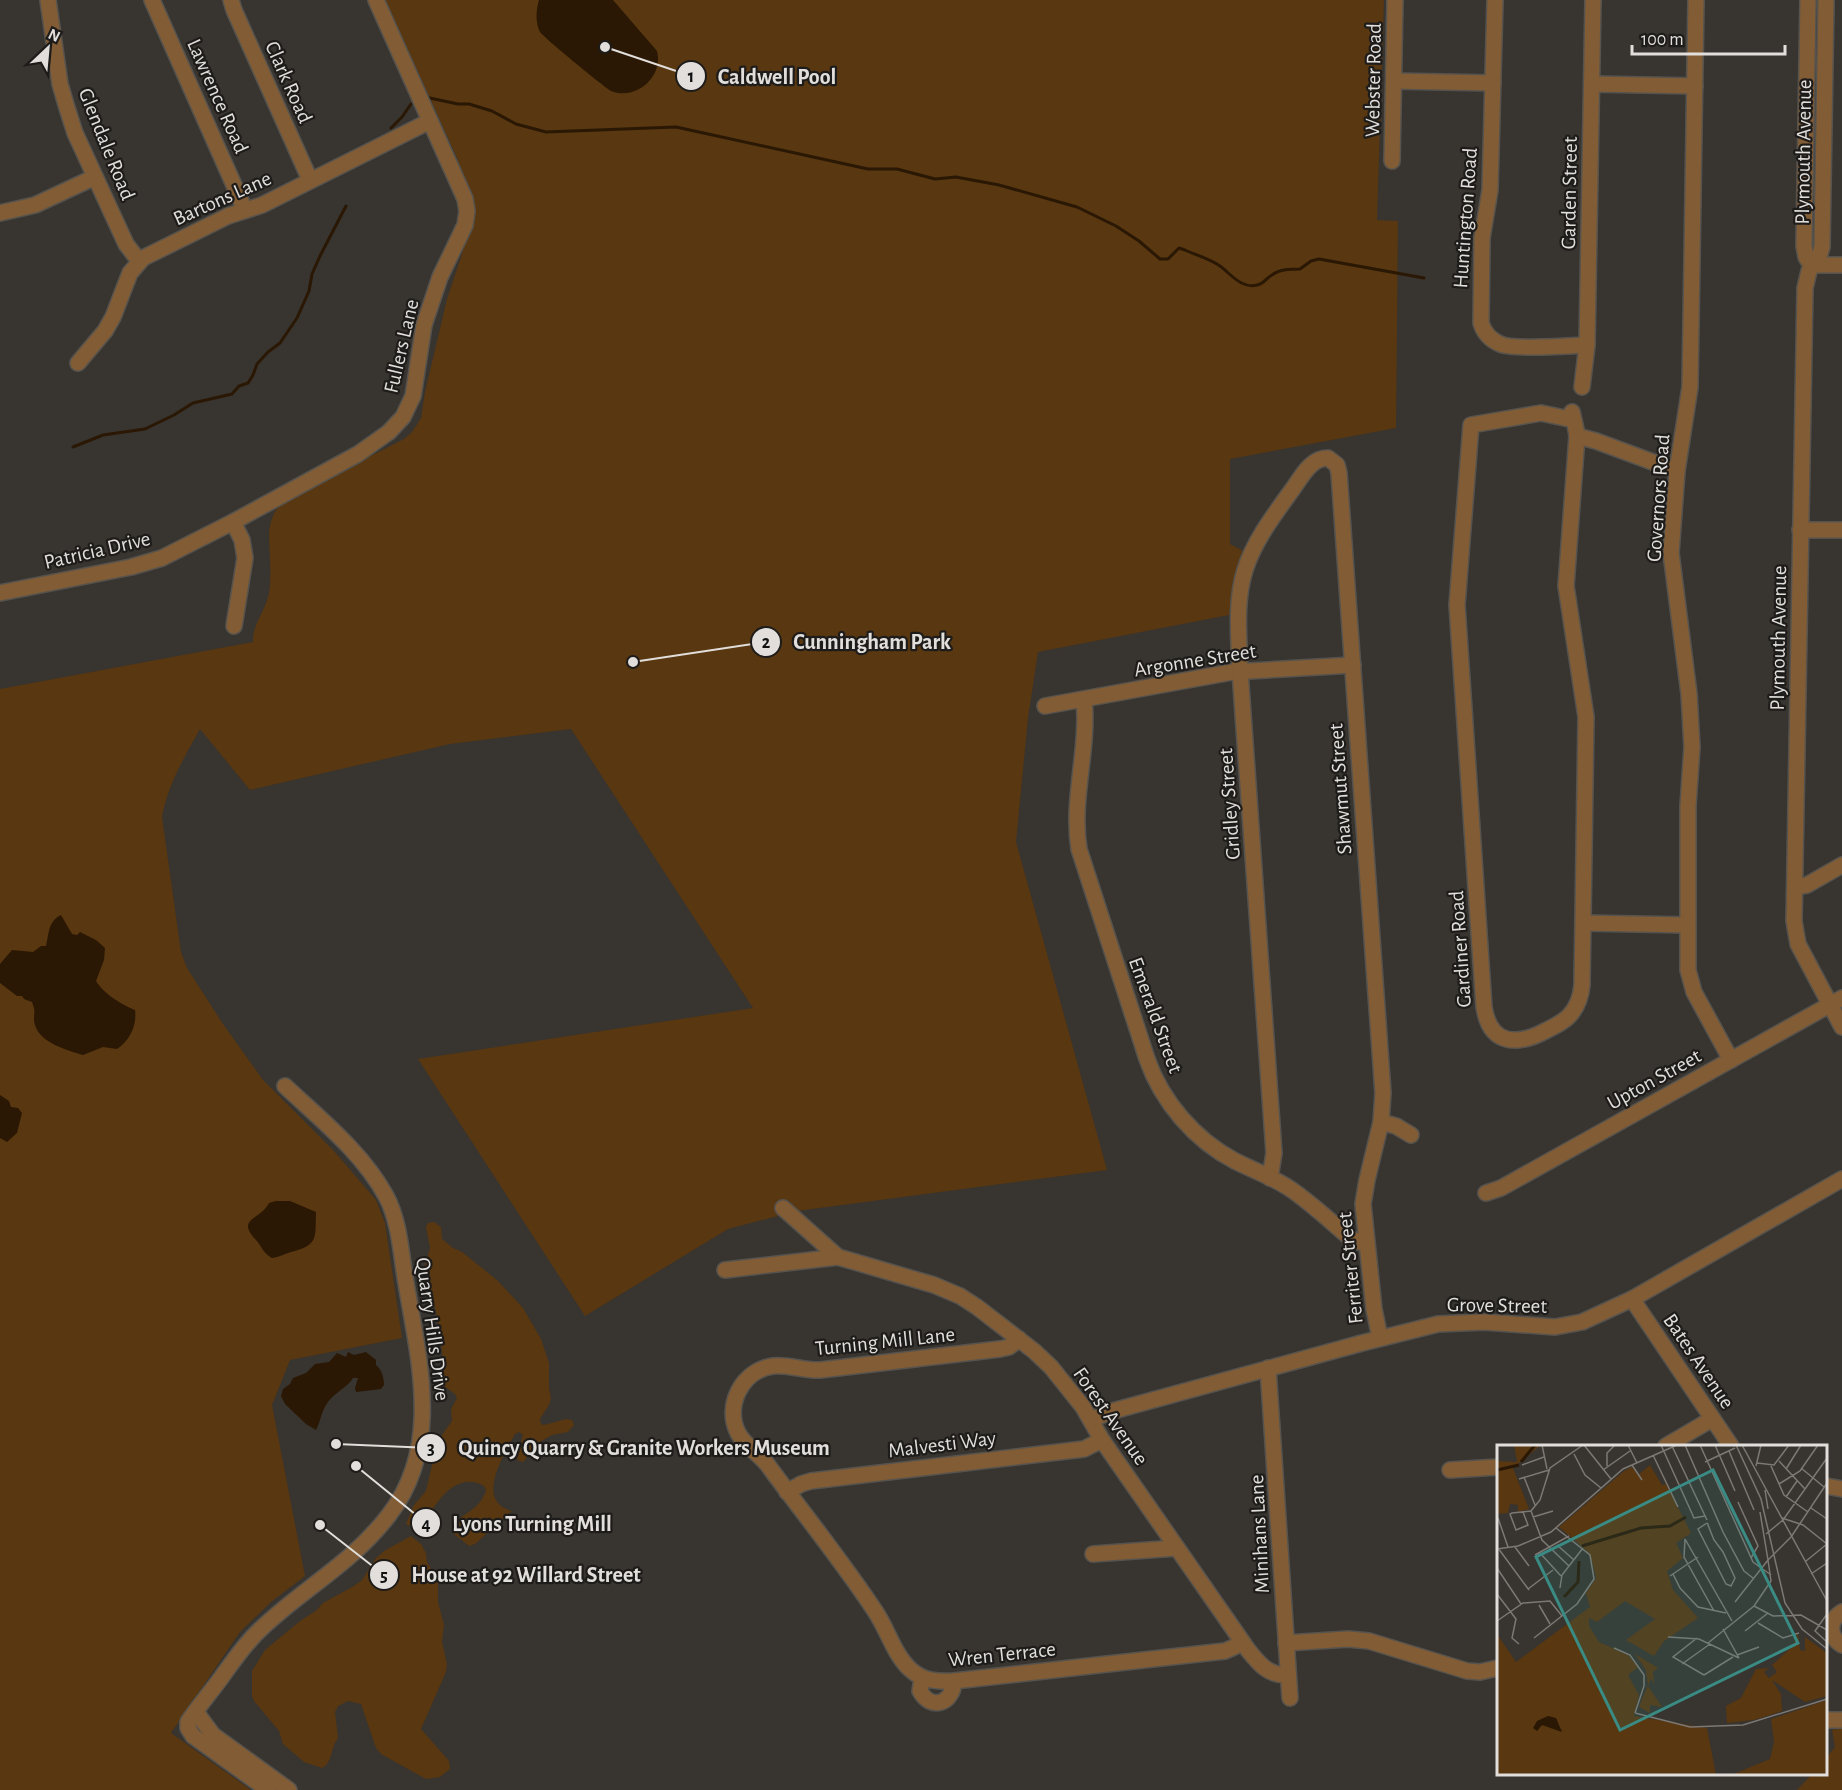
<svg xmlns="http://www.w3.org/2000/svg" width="1842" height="1790" font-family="'Alegreya Sans',sans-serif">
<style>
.green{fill:#583711}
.water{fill:#2a1804}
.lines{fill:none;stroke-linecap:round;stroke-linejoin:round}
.stream{stroke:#2a1804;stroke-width:3}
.minor-casing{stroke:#56534e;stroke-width:18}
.minor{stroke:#825c34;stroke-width:15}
.labels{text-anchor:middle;stroke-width:4.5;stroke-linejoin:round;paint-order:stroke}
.street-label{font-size:21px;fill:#e1dedb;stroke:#1e1c1a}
.inset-river{fill:none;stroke:#2a1804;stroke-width:3}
.inset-road{fill:none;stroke:#7c7874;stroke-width:1.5}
.view{fill:#398b84;fill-opacity:0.15;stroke:#398b84;stroke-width:3}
.inset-edge{fill:none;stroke:#e1dedb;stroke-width:3}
.leader{fill:none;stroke:#e1dedb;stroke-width:2}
.callout-dot{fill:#e1dedb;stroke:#1e1c1a;stroke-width:2}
.mark-label{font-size:18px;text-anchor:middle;font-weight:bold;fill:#111}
.callout-label{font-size:22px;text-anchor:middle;font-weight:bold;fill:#e1dedb;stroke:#1e1c1a;stroke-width:4.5;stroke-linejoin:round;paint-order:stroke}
</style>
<rect width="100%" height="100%" fill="#38342f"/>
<g class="green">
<path d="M385 0H1384L1377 220 1398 221 1396 428 1230 459V544L1243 551 1234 581 1229 615 1038 652 1028 718 1016 842 1107 1170 797 1211 728 1229 585 1316 418 1059 753 1008 571 729 450 744 250 790 200 729C184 758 168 784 162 817L181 952 187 968 223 1024 263 1080 334 1151 376 1200 385 1223 402 1338 290 1360 272 1405 305 1576 271 1602 240 1632 171 1733 251 1790H0V689L253 642C252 625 266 610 269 593 272 574 269 551 269 532 271 516 276 507 288 498L404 439 412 432 421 418 425 392 447 299 462 254 472 214 452 163 458 160Z"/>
<path d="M434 1222 441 1227 442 1239 453 1248 462 1252 497 1280 523 1308 541 1339 549 1363V1388L551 1398 549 1405 540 1419 541 1424 544 1425 566 1419 572 1420 574 1425 568 1432 552 1435 540 1442 523 1462 519 1461 516 1458 523 1435 519 1432 515 1434C504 1455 474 1501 512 1511L475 1544 469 1546 454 1534 452 1526C465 1510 476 1514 486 1491L484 1486C454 1469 431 1508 421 1532L406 1524 414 1505 426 1491 435 1452 439 1439 452 1421 451 1409 457 1398 455 1394 441 1384 443 1360 438 1320 426 1274 425 1265 430 1248 426 1227 428 1223Z"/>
<path d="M411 1536 421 1544 426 1553 427 1562 438 1580V1602L444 1625 442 1642 447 1664 446 1672 421 1729 449 1761 450 1769 440 1777 426 1779 381 1754 376 1748 361 1704 348 1701 338 1706 335 1712 338 1738C330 1748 333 1763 322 1768L304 1762 283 1744 279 1731 254 1701 252 1696V1671L265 1650 300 1621 317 1610 323 1603 354 1586 362 1580 376 1558 384 1551Z"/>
<polygon points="1842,1728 1842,1790 1797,1790 1812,1774 1826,1774 1826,1758 1835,1747 1832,1730"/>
</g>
<g class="water">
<path d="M539 0H613L657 51C664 77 635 101 611 91 605 88 543 37 540 32 535 22 536 10 539 0Z"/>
<path d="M61 915 72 934 77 935 80 932 96 940 105 948 104 960 96 981C103 993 122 1005 135 1010 137 1026 130 1040 117 1049L103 1047 83 1055C67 1050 40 1043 35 1025 32 1015 37 1014 32 1002L24 999 22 996H17L0 983V964L12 950 33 952 41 946H46C49 934 48 921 61 915Z"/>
<polygon points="0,1095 9,1101 11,1107 18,1108 22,1113 17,1133 7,1142 0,1138"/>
<path d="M276 1201H290L316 1212C315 1238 319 1245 291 1252 284 1254 279 1257 272 1258 264 1254 262 1247 256 1240 235 1218 261 1220 269 1203Z"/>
<path d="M348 1352 354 1355 366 1352 376 1360V1365C382 1370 384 1378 384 1385L381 1389 356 1392 355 1388 358 1378H353C347 1388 335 1392 328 1402 321 1411 321 1421 316 1430L306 1424 285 1404 281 1396 283 1389 290 1384 293 1378 306 1373 315 1364 329 1362 337 1353 346 1357Z"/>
</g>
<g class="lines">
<g class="stream">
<path d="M425 97 458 104H469L492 111 516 124 546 132 676 127 868 169H897L935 179 956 177 999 185 1077 207 1116 226 1139 241 1160 259H1168L1179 248 1185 250C1196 255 1210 259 1220 266 1231 274 1241 289 1257 285 1264 284 1266 278 1272 275 1280 269 1291 269 1300 269L1311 261 1319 259 1424 278"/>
<polyline points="391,128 402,117 411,104"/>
<polyline points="73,447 103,435 145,429 174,415 193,403 232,394 239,386 248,383 253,375 257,364 268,352 280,343 297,318 309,291 312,274 320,256 346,206"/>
</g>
<defs>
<g id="minor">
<polyline points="48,0 60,84 67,108 75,133 126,244 139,261"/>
<polyline points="152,0 245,210"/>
<polyline points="231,0 234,10 310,180"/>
<path d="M1495 0 1490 190 1482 238 1481 323C1484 333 1491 340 1500 344 1513 350 1570 346 1587 345"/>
<polyline points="1696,0 1690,387 1677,471 1671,553 1689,694 1692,747 1688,806 1688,970 1694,992 1731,1060"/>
<polyline points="1808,0 1804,246 1806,257 1811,265"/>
<polyline points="1826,0 1822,247 1819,257 1809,271 1805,288 1794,921 1798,944 1842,1027"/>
<polyline points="1394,81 1493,83"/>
<polyline points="1592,84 1695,86"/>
<polyline points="1392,161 1395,0"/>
<polyline points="0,213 35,205 95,177"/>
<polyline points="1811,265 1842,265"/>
<polyline points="78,363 105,331 113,317 130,273 143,258 228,216 262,205 430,121"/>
<polyline points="1582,387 1587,345 1593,0"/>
<path d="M1572 412C1574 420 1576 428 1577 436L1566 586 1586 717 1582 985C1581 996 1577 1007 1570 1015 1564 1022 1555 1026 1547 1030 1518 1046 1490 1046 1484 1007L1457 605 1471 425 1541 413 1574 420"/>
<polyline points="1577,436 1596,441 1677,471"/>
<polyline points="233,522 242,540 245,558 234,626"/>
<polyline points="1800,530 1842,530"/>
<polyline points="0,593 131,567 162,558 233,522 358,454 389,432 403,417 413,396 424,325 440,277 465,225 467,211 465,199 376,0"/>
<path d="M1084 700C1089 750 1071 799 1079 849L1147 1059C1162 1102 1195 1140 1235 1161 1253 1170 1272 1177 1289 1188 1310 1202 1330 1221 1349 1237L1358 1242H1366"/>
<polyline points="1045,706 1232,672 1353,665"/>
<polyline points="1795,887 1807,885 1842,865"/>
<polyline points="1584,923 1687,925"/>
<polyline points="1381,1122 1396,1126 1411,1135"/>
<path d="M1270 1178 1274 1153 1240 671C1239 637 1235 602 1245 570 1254 541 1274 515 1292 490 1301 478 1310 458 1328 458L1337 465 1339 473 1383 1093 1381 1122 1367 1180 1363 1204 1374 1309 1380 1338"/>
<polyline points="1486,1193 1501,1188 1842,998"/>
<path d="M783 1208 838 1257 934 1285 960 1296 977 1307 1034 1351 1051 1367 1083 1407 1102 1440 1248 1650C1259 1664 1269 1676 1288 1675"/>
<polyline points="725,1270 838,1257"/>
<polyline points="1632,1299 1731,1446"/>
<path d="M1019 1339 1009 1347 1000 1349 820 1370C804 1371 789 1364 773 1366 742 1370 724 1406 738 1433 745 1446 758 1453 767 1464 803 1513 842 1561 875 1611 888 1630 894 1655 911 1670 923 1681 938 1682 954 1681L1225 1651 1243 1643"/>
<polyline points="1268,1368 1290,1698"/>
<polyline points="1091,1420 1109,1412 1362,1343 1438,1324 1484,1322 1555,1327 1582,1322 1632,1299 1842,1179"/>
<polyline points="1666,1446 1712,1419"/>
<polyline points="1450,1470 1498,1467"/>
<polyline points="1826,1486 1842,1489"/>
<polyline points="787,1492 801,1484 811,1481 1084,1449 1102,1440"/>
<polyline points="1093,1554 1177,1548"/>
<path d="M1842 1612C1828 1621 1828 1636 1842 1645"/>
<polyline points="1286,1643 1348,1639 1369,1641 1467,1671 1480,1672 1498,1668"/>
<path d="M922 1678 920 1691C931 1711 953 1704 954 1681"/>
<polyline points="196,1712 213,1735 289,1790"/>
<polyline points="1826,1720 1842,1720"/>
<path d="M268 1790 193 1736 188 1728V1722C198 1707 210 1693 221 1678 234 1660 247 1641 264 1626 307 1586 352 1563 389 1515 442 1447 419 1361 406 1283 401 1255 400 1222 386 1196 362 1152 320 1119 285 1086"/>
</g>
</defs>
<use href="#minor" class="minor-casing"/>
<use href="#minor" class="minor"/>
</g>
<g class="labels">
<g class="street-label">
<text transform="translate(1373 80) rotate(-89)" y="7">Webster Road</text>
<text transform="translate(289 82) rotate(66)" y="7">Clark Road</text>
<text transform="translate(218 96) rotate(66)" y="7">Lawrence Road</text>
<text transform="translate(107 144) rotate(68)" y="7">Glendale Road</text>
<text transform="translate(1803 152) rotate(-89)" y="7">Plymouth Avenue</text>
<text transform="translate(1569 193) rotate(-89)" y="7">Garden Street</text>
<text transform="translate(222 198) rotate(-24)" y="7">Bartons Lane</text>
<text transform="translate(1465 218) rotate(-86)" y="7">Huntington Road</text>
<text transform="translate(401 346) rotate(-77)" y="7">Fullers Lane</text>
<text transform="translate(1658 498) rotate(-86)" y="7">Governors Road</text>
<text transform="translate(97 550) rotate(-13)" y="7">Patricia Drive</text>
<text transform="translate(1778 638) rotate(-89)" y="7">Plymouth Avenue</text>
<text transform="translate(1195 660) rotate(-9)" y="7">Argonne Street</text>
<text transform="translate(1340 789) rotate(-94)" y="7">Shawmut Street</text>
<text transform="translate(1229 804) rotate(-94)" y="7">Gridley Street</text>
<text transform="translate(1460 949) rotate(-94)" y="7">Gardiner Road</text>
<text transform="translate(1156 1015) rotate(70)" y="7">Emerald Street</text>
<text transform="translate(1654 1079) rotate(-29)" y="7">Upton Street</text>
<text transform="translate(1350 1268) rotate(-96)" y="7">Ferriter Street</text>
<text transform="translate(1497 1305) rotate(1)" y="7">Grove Street</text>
<text transform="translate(433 1329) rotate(82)" y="7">Quarry Hills Drive</text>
<text transform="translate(885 1341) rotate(-6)" y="7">Turning Mill Lane</text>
<text transform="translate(1699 1361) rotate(56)" y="7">Bates Avenue</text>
<text transform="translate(1111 1416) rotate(55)" y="7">Forest Avenue</text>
<text transform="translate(942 1444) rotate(-7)" y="7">Malvesti Way</text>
<text transform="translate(1259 1534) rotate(-93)" y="7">Minihans Lane</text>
<text transform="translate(1002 1654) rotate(-6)" y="7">Wren Terrace</text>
</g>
</g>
<g transform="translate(1497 1445)">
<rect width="330" height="330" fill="#38342f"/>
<path d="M17 0H44L16 23 32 64 21 67V60L13 59 11 68 0 69V16L20 17ZM153 20 165 40 169 39 194 88 179 98 186 113 170 126 176 145 201 173 167 196 157 211 129 195 158 174 128 156 100 177 92 173V181L102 197 131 210 141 222 131 230 142 250 137 271 210 283 219 330H0V189L19 217 93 162 89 148 99 133 96 120 90 106 62 82 127 26 135 22 141 30ZM301 189 303 205 308 206V192L330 208V251L308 257 275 235 284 249 285 266 257 275 230 278 229 261 244 253 259 224 272 223 267 227 272 233 280 227 275 220 296 201ZM138 209 161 223 156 227 157 239 154 233 151 241 165 262 153 260V268L142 262 151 240 149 225ZM330 255V330H234L273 314 277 297 274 274Z" fill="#583711"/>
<path d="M51 271 59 273 65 287 45 280 40 286 36 283 40 276Z" fill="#2a1804"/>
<path class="inset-river" d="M24 17 38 0M0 25 22 20M85 101 144 83 173 81 189 72M67 152 81 137 82 116"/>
<path class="inset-road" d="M45 0 50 24M87 0 114 34M131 0 140 18M164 0 197 73 208 71M188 0 226 87 247 126 256 133M203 0 256 117 274 130M218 0 238 46M239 0 264 54 288 158 305 184 330 204M245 0 330 156M175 1 210 75M232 6 257 65M77 9 88 30 104 43M156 10 181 62M282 16 308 44M208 17 238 3M260 18 277 20 292 0M25 20 47 12M135 20 145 35M110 21V8L118 0M259 21 264 0M274 21 287 50 311 67M304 23 327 42M289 24 304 0M106 25 133 6M27 32 38 60M22 34 52 25M282 39 303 26 321 0M268 45 271 64M289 52 300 36M241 57 261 101 254 113M314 63 330 74M26 67 31 80 19 85 13 69 15 68 34 66M263 67 271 115 294 92M36 72 56 66M1 73 11 102M285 73 306 80 330 99M210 78 211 79V80L217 95 226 107 238 133 234 141 229 139 201 84 210 78M269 89 286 75 330 13M294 92 330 38M188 94 235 176M188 94 187 112 217 166M60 100 77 115M18 102 32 121M1 103 32 145M0 104 21 101 54 87 126 24 180 0M43 108 64 131M38 110 72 91M309 116 330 99M72 121 45 95 34 66 43 55 53 23 86 0M0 123 24 159M176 129 183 143 201 162 229 168M314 129 330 118M173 131 201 112M63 143 65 130 86 103M31 144 56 125M0 149 19 174 15 193 22 199M238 157 271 115M42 160 53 179M257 161 276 171 304 170 330 185M330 169 318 186 330 197M0 176 26 158 53 156 65 171M261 178 286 193 302 188M226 184 242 213M248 186 271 168M171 192 202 194 242 213M37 193 80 159 97 134 93 110 59 83M200 193 176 212 207 230M211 198 257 161 274 136 271 115M117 203 133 210 147 230V241L138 268M240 210 262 202M185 219 213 199M207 230 236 212M138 268 193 282 246 280 330 254"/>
<path class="view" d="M216 25 301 198 123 285 39 112Z"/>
<rect width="330" height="330" class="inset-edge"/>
</g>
<path class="leader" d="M605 47L691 76M633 662L766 642M336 1444L431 1448M356 1466L426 1523M320 1525L384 1575"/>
<g class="callout-dot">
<circle cx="605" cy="47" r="6"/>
<circle cx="633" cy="662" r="6"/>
<circle cx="336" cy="1444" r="6"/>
<circle cx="356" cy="1466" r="6"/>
<circle cx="320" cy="1525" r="6"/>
<circle cx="691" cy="76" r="15"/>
<circle cx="766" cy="642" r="15"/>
<circle cx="431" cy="1448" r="15"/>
<circle cx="426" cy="1523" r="15"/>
<circle cx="384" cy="1575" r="15"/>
</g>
<g class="mark-label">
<text x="691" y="82">1</text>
<text x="766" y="648">2</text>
<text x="431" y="1454">3</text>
<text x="426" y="1530">4</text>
<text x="384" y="1581">5</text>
</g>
<g class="callout-label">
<text x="777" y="84">Caldwell Pool</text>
<text x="872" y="649">Cunningham Park</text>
<text x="644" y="1455">Quincy Quarry &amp; Granite Workers Museum</text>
<text x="532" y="1531">Lyons Turning Mill</text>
<text x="526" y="1582">House at 92 Willard Street</text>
</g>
<g transform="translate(48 48) rotate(26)" stroke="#1e1c1a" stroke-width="4.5" paint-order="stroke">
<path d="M0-4.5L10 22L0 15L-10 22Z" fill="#e1dedb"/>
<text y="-9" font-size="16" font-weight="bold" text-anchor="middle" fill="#e1dedb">N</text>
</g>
<path d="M1632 45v9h153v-9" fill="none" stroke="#e1dedb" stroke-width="3"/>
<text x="1641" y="45" font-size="18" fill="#e1dedb" stroke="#1e1c1a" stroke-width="4.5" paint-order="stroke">100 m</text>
</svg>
